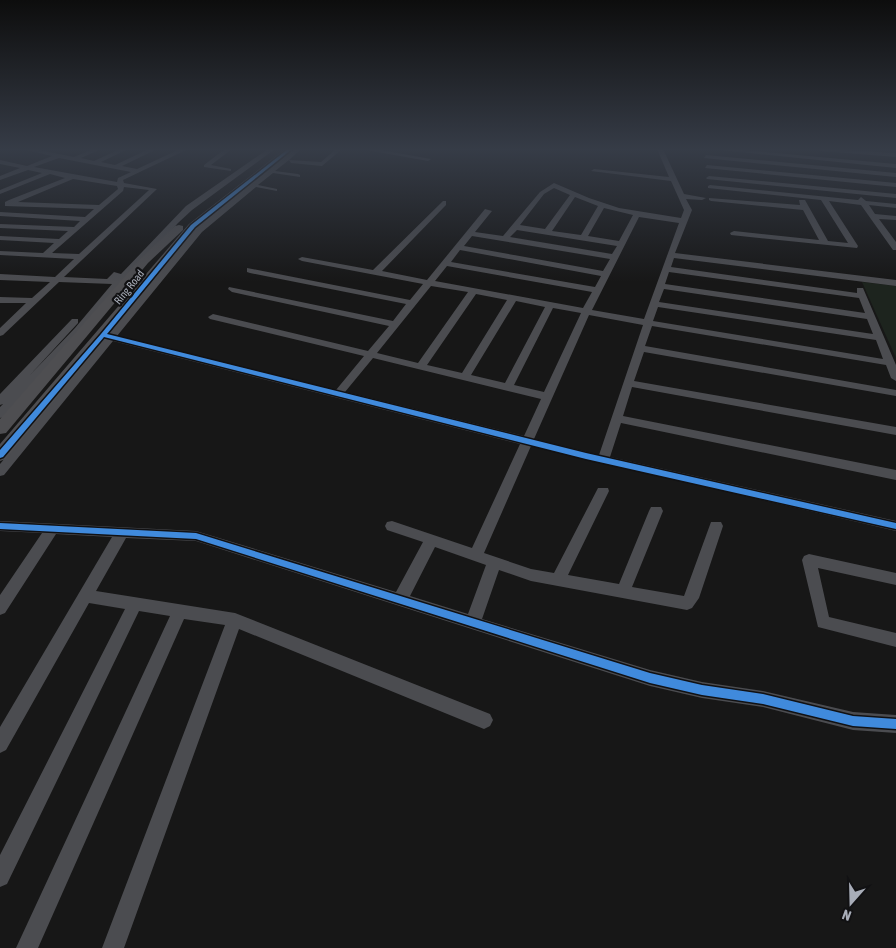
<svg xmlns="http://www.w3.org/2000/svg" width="896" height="948" font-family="'Asap Condensed',sans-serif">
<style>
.green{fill:#1d241e}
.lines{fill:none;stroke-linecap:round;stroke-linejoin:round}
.minor{fill:#4b4c50;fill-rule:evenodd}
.highway{fill:#4e4e51;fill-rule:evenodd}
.cycleway-casing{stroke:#111113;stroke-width:3}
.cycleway{fill:#408adc;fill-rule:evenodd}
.labels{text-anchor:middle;stroke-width:4.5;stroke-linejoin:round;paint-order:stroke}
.far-street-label{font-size:11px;fill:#a8adb8;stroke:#111113}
</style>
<rect width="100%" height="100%" fill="#171717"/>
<polygon class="green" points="862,282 896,286 896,358"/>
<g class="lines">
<g class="minor">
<path d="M22 149H34L74 157 93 149H101L81 158 94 161 120 149H128L101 162 115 165 149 149H157L122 166 137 169 180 149H188L123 180 124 183 157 189 64 277 107 279 114 272 121 274 186 206 268 149H275L192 210 178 223 4 417 0 418V407L3 404 0 405V394L72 319H78V323L29 376 75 328 112 284 59 282 3 335 0 336V328L26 303H0V297L32 298 50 282 0 280V274L55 277 74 259 0 255V251L43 253 54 243 0 240V236L59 239 68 231 0 228V224L74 227 80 221 0 216V212L85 217 94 209 5 206V202L9 200 65 178 50 174 0 194V190L42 173 28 170 0 180V176L20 168 0 164V160L27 166 52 156ZM59 158 131 172 118 178 117 182 34 167ZM73 179 117 186 118 189 99 205 18 202ZM124 187 149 190 79 254 52 253 123 191Z"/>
<polygon points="225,149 232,149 211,165 231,169 231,171 204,167 204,165"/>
<path d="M294 149H301L289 160 321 162 336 149H342L322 166 291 163 289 160 275 171 298 174 300 175V177L273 173 258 185 277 189V191L256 187 202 232 117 336 336 390 364 356 210 319 208 317 213 314 368 351 389 326 232 292 228 289 229 287 393 321 406 304 250 273 247 272V268L410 300 423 284 302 261 298 259 302 257 373 270 443 201H446V205L382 271 427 280 485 209 492 211 475 232 503 236 540 192 554 183 589 198 619 208 681 218 684 210 671 181 591 171 594 169 669 177 657 149H663L684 194 706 198 702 200 686 199 692 210 675 253 896 280V286L674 258 671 267 857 293V288H863L896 365V381L891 378 886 365 652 326 645 346 896 390V396L644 352 634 381 896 427V435L632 387 623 416 896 470V480L621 423 610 457 896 521V531L531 446 484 553 531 569 554 573 598 488H608L609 491 568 575 619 584 649 511 651 507H661L663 511 632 587 684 596 711 522H721L723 526 699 598 692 608 687 610 531 581 499 570 482 619 650 670 702 682 763 691 853 712 896 715V733L853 730 763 707 702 698 650 686 196 541 126 538 96 591 235 613 490 714 493 720 490 726 484 729 239 629 124 948H102L225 625 184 619 38 948H16L170 616 139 611 7 884 0 887V855L125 609 89 603 6 750 0 753V727L112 537 56 534 5 613 0 615V595L42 533 0 531V521L196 531 396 592 423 542 387 530 385 526 387 522 392 521 472 548 520 444 113 341 4 475 0 476V464L105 338 100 337V333H109L196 228ZM554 188 570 195 545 229 520 225 544 194ZM575 197 598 206 581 235 552 231ZM604 208 633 215 619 241 588 236ZM639 217 679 223 644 319 592 310ZM517 230 617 246 612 254 510 237ZM472 236 610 259 603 271 464 246ZM460 250 601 276 595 287 451 262ZM447 266 592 292 583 308 435 281ZM669 272 859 298 865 313 665 284ZM431 286 468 292 418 363 377 353ZM664 289 867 319 873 334 659 302ZM476 294 507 300 462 373 427 365ZM516 301 545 307 505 383 471 375ZM658 307 876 340 883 359 653 321ZM553 308 581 313 544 392 514 385ZM589 315 643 325 599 455 534 439ZM373 358 541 399 524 436 345 392ZM435 547 486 565 468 614 410 596Z"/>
<polygon points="361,149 375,149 431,159 428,161"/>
<polygon points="710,149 731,149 896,164 896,168"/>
<polygon points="818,149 896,153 896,157 821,151"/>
<polygon points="706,155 896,173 896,177 704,158"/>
<polygon points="707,165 896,183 896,187 705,168"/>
<polygon points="709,176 896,194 896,198 707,179 706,178"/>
<polygon points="710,185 858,200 861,197 866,201 896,204 896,208 869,205 875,214 896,216 896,220 879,219 896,242 896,250 893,250 861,205 829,201 858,246 857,248 731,235 730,233 734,231 819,240 803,210 711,201 709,200 709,198 800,205 799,200 805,200 828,241 848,243 821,200 708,188 708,186"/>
<polygon points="809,554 896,573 896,585 818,568 829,617 896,633 896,647 818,627 802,560 804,556"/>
</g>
<g class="highway">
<polygon points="285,149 294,149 197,228 6,459 0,461 0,444 189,224"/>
<polygon points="179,225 183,226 183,230 148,263 6,433 0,434 0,419 140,259 175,226"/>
</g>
<defs>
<g id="cycleway">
<polygon points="288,149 292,149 195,227 107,334 586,453 896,523 896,529 586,459 104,337 3,457 0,458 0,450 101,334 191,225"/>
<polygon points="0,523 196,533 650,673 702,685 763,694 853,716 896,719 896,729 853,726 763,704 702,695 650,683 196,539 0,529"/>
</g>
</defs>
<use href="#cycleway" class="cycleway-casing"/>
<use href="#cycleway" class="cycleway"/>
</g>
<linearGradient id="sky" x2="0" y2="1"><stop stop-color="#0d0d0d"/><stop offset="0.53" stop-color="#363c47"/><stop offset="1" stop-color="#363c47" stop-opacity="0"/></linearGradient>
<rect width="896" height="282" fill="url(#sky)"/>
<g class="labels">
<g class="far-street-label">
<text transform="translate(129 287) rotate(-51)" y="4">Ring Road</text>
</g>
</g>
<g transform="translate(851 903) rotate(200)" stroke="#111113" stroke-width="4" paint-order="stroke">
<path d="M0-4L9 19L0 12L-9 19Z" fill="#a8adb8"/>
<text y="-8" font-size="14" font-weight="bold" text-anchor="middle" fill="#a8adb8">N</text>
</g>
</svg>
